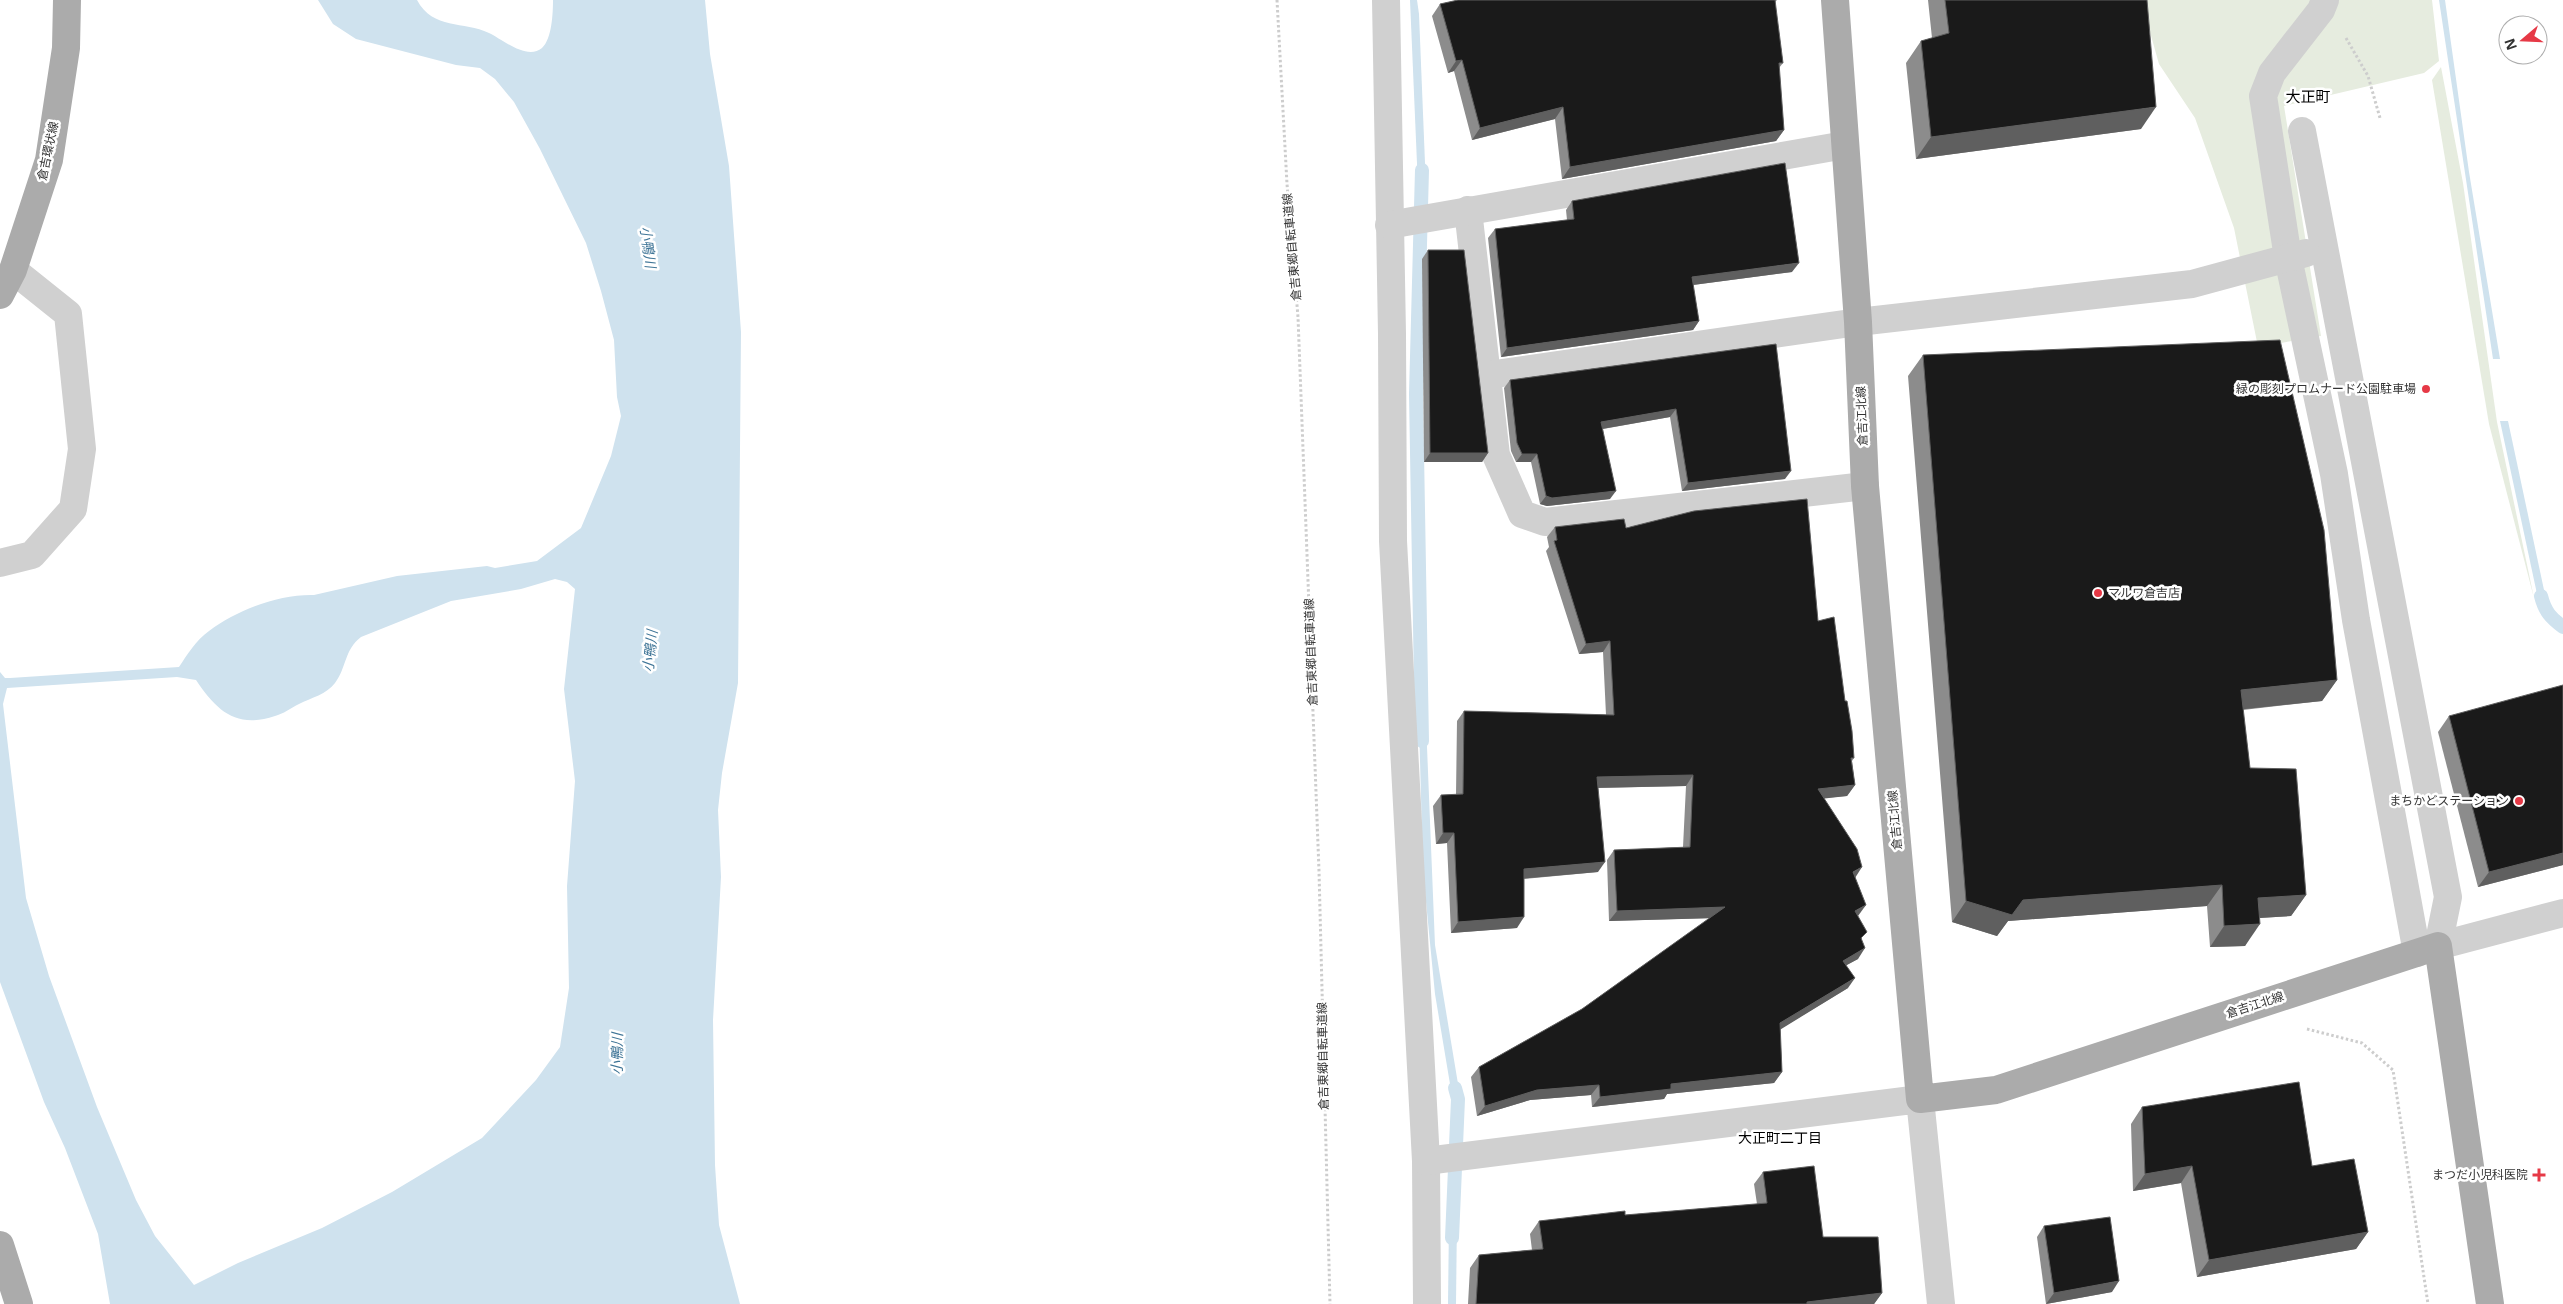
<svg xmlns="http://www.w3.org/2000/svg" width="2563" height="1304" font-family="'Noto Sans','Noto Sans JP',sans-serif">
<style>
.green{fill:#e6ecdf}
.water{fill:#cfe2ee;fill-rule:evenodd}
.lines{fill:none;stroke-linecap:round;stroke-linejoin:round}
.stream{stroke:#cfe2ee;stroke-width:14}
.path{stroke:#cdcdcd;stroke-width:3;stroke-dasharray:2.5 2.5;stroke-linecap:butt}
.minor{stroke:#d0d0d0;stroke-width:28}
.major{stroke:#ababab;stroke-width:28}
.wall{fill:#8c8c8c}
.shaded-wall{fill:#5f5f5f}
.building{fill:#1a1a1a;stroke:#5f5f5f}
.poi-dot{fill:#e63946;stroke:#fff;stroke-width:2}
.labels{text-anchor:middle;stroke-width:5;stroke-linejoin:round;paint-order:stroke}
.street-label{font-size:12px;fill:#333;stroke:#fff}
.poi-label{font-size:12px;fill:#333;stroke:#fff;text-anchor:end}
.water-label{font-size:14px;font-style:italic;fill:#3f7597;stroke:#fff}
.neighbourhood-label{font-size:14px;fill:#000;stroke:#fff}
.quarter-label{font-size:15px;fill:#000;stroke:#fff}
</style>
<rect width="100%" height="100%" fill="#fff"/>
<g class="green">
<polygon points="2141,0 2432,0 2439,61 2424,73 2284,106 2321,336 2258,347 2234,228 2195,118 2159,64"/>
<polygon points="2441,67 2463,183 2497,422 2534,598 2489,424 2432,80"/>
</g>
<g class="water">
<path d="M318 0H417C433 30 464 21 489 33 502 39 527 61 542 48 552 39 553 13 553 0H705L710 54 729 166 741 332 738 683 722 773 718 810 721 877 713 1020 715 1165 719 1225 740 1304H110L98 1234 65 1148 44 1102 0 982V672L5 678H10L179 667C187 655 196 640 209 631 237 610 279 594 314 595L397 576 487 566 495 568 537 561 581 528 611 456 621 416 617 397 614 340 601 291 586 243 540 149 514 102 495 79 480 68 456 65 356 39 333 24ZM555 579 567 582 575 589 564 689 575 781 567 886 569 988 560 1047 536 1080 482 1138 392 1192 322 1228 238 1263 194 1285 155 1236 136 1200 97 1107 49 976 26 898 3 704 7 688 177 677 196 680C217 711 236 729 275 716 283 714 291 708 299 704 311 698 327 694 335 683 347 667 344 650 361 637L451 601 521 589Z"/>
<polygon points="1410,0 1417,0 1419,14 1426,188 1418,187"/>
<polygon points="2439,0 2445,0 2469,172 2500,359 2493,359"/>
<polygon points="2500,421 2508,421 2547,604 2547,614 2540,608"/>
<polygon points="1426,722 1435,945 1462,1108 1453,1102 1435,994 1423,871 1419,723"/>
<polygon points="1457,1217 1456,1304 1448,1304 1449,1222"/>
</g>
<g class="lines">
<g class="stream">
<polyline points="1422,170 1416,394 1422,741"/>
<path d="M2541 596C2545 612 2551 618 2563 627"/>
<polyline points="1452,1238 1458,1099 1455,1088"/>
</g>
<g class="path">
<polyline points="1277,0 1287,184 1298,317 1319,871 1330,1304"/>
<polyline points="2346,38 2368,76 2380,118"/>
<polyline points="2307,1029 2362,1043 2393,1070 2428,1304"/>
</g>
<g class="minor">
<polyline points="1386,0 1392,334 1393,541 1426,1161 1427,1304"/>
<polyline points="2325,0 2321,10 2272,73 2263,96 2288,258 2334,474 2356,620 2417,953"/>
<polyline points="2302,131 2448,897 2438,946 2563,913"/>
<polyline points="1468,210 1496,455 1522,514 1545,522 1865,486"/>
<polyline points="1389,225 1845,145"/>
<polyline points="1488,375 1858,322 2192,284 2306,253"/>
<polyline points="0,563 32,555 73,509 82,449 68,314 13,270"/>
<polyline points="1426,1161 1920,1099 1941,1304"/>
</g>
<g class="major">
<polyline points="1835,0 1858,322 1865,486 1920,1099 1996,1090 2438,946 2490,1304"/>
<polyline points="0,295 13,270 49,160 66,48 67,0"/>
<polyline points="0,1245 19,1304"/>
</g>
</g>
<g class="wall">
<polygon points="1458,0 1777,0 1775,2 1783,63 1779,68 1784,130 1776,141 1562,179 1555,119 1472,140 1454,71 1448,73 1432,16 1440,4"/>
<polygon points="1928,0 2147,0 2141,129 1916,159 1906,63 1921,41 1932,38"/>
<polygon points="1572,201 1792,272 1693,285 1699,321 1693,330 1501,357 1488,238 1495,229 1567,220 1566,210"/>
<polygon points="1428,250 1488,453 1482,462 1424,462 1422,259"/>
<polygon points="1776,344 1785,479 1682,491 1670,417 1603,429 1610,499 1547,506 1540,504 1531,462 1516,462 1511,451 1504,388 1510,380"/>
<polygon points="1923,355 2337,680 2322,701 2243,710 2250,768 2306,895 2291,916 2259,918 2245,946 2210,947 2207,906 2008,921 1997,936 1952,922 1908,376"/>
<polygon points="1555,527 1626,528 1818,621 1845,701 1854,758 1852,761 1855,785 1847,796 1824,798 1855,878 1858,916 1862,939 1858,959 1846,965 1848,988 1780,1029 1782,1072 1774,1083 1667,1094 1664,1099 1592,1107 1591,1095 1530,1100 1477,1116 1471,1077 1479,1067 1582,1009 1710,918 1609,921 1607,860 1614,850 1683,847 1686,786 1598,788 1598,872 1524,879 1517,928 1451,933 1447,843 1436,844 1433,806 1441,795 1456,795 1457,721 1464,711 1606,715 1603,652 1579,654 1546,551 1549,547 1547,537"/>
<polygon points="2449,716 2563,865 2478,887 2438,732"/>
<polygon points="2142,1107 2312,1166 2368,1232 2356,1249 2197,1277 2181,1183 2133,1191 2131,1124"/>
<polygon points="1763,1172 1823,1237 1882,1293 1874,1304 1468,1304 1470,1268 1479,1255 1532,1250 1530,1234 1539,1221 1625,1215 1757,1204 1754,1184"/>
<polygon points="2044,1226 2112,1292 2046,1304 2037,1237"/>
</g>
<g class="shaded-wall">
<polygon points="1462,60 1454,71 1448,73 1456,61"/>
<polygon points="1563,107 1555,119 1472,140 1480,128"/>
<polygon points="2156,107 2141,129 1916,159 1931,137"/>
<polygon points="1784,130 1776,141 1562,179 1570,167"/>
<polygon points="1799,263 1792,272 1685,286 1692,277"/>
<polygon points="1699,321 1693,330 1501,357 1507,348"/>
<polygon points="1676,409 1670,417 1596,430 1601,422"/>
<polygon points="1430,453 1488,453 1482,462 1424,462"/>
<polygon points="1522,454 1537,454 1531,462 1516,462"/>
<polygon points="1791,471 1785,479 1682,491 1688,483"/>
<polygon points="1616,491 1610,499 1547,506 1540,504 1546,496"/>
<polygon points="1610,641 1603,652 1579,654 1586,644"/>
<polygon points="2337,680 2322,701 2226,711 2241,690"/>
<polygon points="1693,775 1686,786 1590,788 1597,777"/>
<polygon points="1855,785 1847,796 1811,800 1818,789"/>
<polygon points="1443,833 1454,833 1447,843 1436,844"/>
<polygon points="2563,853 2563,865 2478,887 2489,872"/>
<polygon points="1605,862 1598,872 1517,879 1524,869"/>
<polygon points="1862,867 1855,878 1853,872"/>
<polygon points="2222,885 2207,906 2008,921 1997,936 1952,922 1966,901 2023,900"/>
<polygon points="2306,895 2291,916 2243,919 2258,898"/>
<polygon points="1866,905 1858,916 1848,921 1855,911"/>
<polygon points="1725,907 1718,918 1609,921 1617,911"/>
<polygon points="1524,917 1517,928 1451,933 1458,922"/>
<polygon points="2260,924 2245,946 2210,947 2224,926"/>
<polygon points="1865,948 1858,959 1836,971 1843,961"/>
<polygon points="1855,978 1848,988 1773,1034 1780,1023"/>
<polygon points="1782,1072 1774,1083 1667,1094 1664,1099 1592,1107 1600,1097 1671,1084"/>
<polygon points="1599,1085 1591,1095 1530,1100 1477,1116 1485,1106 1537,1090"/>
<polygon points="2192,1166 2181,1183 2133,1191 2145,1174"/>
<polygon points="2368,1232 2356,1249 2197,1277 2209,1260"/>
<polygon points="2119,1281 2112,1292 2046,1304 2054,1293"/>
<polygon points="1882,1293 1874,1304 1806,1304 1807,1302"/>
</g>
<g class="building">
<polygon points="1458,0 1775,0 1783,63 1779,63 1784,130 1570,167 1563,107 1480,128 1462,60 1456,61 1440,4"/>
<polygon points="1945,0 2147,0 2156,107 1931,137 1921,41 1949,33"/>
<polygon points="1785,163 1799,263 1692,277 1699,321 1507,348 1495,229 1574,219 1572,201"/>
<polygon points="1428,250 1464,250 1488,453 1430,453"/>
<polygon points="2280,340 2324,530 2337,680 2241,690 2250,768 2296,769 2306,895 2258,898 2260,924 2224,926 2222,885 2023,900 2012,915 1966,901 1923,355"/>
<polygon points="1776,344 1791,471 1688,483 1676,409 1601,422 1616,491 1552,498 1546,496 1537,454 1522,454 1517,443 1510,380"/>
<polygon points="1807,499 1818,621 1834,617 1845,701 1847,701 1852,731 1854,758 1851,758 1855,785 1818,789 1857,849 1862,867 1853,872 1866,905 1855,911 1867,932 1861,938 1865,948 1843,961 1855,978 1780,1023 1782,1072 1671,1084 1671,1089 1600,1097 1599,1085 1537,1090 1485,1106 1479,1067 1582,1009 1725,907 1617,911 1614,850 1690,847 1693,775 1597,777 1605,862 1524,869 1524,917 1458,922 1454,833 1443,833 1441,795 1463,794 1464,711 1614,715 1610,641 1586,644 1554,541 1557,540 1555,527 1624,519 1626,528 1694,511"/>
<polygon points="2563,685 2563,853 2489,872 2449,716"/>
<polygon points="2299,1082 2312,1166 2354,1159 2368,1232 2209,1260 2192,1166 2145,1174 2142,1107"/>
<polygon points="1814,1166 1823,1237 1878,1237 1882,1293 1807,1302 1807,1304 1476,1304 1479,1255 1543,1249 1539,1221 1625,1211 1625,1215 1767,1203 1763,1172"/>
<polygon points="2110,1217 2119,1281 2054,1293 2044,1226"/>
</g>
<g class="poi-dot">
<circle cx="2426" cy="389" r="5"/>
<circle cx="2098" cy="593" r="5"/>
<circle cx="2519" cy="801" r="5"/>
<path d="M2536.5 1167.5h5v5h5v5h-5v5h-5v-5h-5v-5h5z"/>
</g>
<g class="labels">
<g class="street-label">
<text transform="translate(48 151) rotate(-78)" y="4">倉吉環状線</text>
<text transform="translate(1292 247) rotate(-95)" y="4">倉吉東郷自転車道線</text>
<text transform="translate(1862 416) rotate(-92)" y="4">倉吉江北線</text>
<text transform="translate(1311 652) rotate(-92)" y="4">倉吉東郷自転車道線</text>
<text transform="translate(1895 820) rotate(-95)" y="4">倉吉江北線</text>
<text transform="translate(2255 1005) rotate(-18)" y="4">倉吉江北線</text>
<text transform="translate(1323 1056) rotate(-91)" y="4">倉吉東郷自転車道線</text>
</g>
<g class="poi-label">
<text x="2416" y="393">緑の彫刻プロムナード公園駐車場</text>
<text x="2108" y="597" text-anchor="start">マルワ倉吉店</text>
<text x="2509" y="805">まちかどステーション</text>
<text x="2528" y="1179">まつだ小児科医院</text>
</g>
<g class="water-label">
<text transform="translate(648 247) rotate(82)" y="5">小鴨川</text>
<text transform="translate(650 651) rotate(-84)" y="5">小鴨川</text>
<text transform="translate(617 1054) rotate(-89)" y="5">小鴨川</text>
</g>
<g class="neighbourhood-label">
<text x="1780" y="1143">大正町二丁目</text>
</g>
<g class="quarter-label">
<text x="2308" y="102">大正町</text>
</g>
</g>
<g transform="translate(2523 40) rotate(251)"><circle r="24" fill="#ffffff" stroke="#adadad"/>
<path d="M0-4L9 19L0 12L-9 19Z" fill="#e63946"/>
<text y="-8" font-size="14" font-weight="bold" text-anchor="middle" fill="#333333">N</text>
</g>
</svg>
